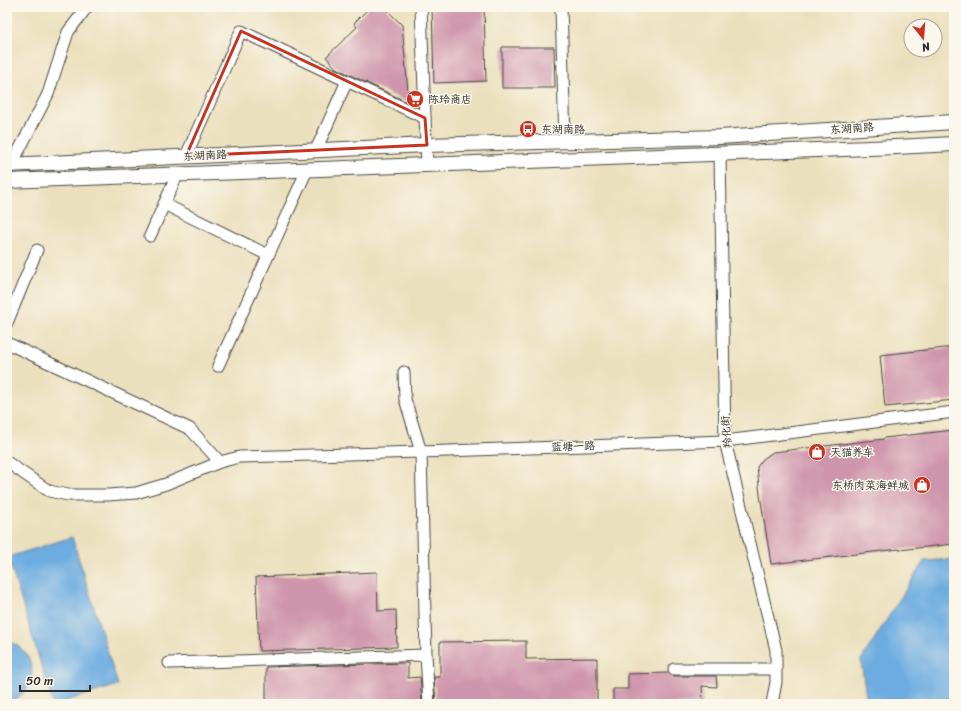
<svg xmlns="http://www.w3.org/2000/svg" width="961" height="711" font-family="Sriracha,'LXGW WenKai TC',sans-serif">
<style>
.water{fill:#6cace0;stroke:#4c6c86}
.building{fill:#cf95ac}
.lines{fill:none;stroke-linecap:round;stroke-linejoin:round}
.minor-casing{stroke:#484641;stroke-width:13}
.major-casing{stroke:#484641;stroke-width:16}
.minor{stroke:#fff;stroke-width:11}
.major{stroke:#fff;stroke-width:14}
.marked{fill:none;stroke:#c8321e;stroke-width:3;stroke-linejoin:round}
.labels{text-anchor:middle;stroke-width:3;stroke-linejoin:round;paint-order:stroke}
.poi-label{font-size:11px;fill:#2b2b2b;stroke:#fbf7ec;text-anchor:start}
.street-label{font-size:11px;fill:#2b2b2b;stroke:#fbf7ec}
</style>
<rect width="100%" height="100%" fill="#fbf7ec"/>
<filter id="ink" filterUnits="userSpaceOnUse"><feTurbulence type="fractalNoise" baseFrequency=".025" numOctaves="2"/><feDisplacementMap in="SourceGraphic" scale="8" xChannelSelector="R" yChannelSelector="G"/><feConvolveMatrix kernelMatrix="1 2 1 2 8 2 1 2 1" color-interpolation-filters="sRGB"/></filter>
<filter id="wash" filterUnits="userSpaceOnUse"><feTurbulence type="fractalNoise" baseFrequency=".012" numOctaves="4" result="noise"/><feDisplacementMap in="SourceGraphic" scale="16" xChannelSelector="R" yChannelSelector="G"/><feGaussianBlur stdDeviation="0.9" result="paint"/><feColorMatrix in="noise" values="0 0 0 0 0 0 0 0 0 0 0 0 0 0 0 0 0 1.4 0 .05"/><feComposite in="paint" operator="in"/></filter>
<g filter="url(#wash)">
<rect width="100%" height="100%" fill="#ebe0be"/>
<g class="water">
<polygon points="72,537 118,685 57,704 53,704 8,557"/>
<polygon points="954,559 954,704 867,704 861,660 924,561"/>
<path d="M7 641C30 647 41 675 23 693 19 698 13 700 7 702Z"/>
</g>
<g id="blocks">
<g class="building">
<polygon points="370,7 384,7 402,25 409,103 336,68 326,57 357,27 354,23"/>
<polygon points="432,7 484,7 486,81 434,83"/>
<polygon points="502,47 554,47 555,88 502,88"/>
<polygon points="954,347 954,400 885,407 880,355"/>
<polygon points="954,430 954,544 899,550 899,549 771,564 760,495 757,467 763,459 773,452 884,439 884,438"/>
<polygon points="377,572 378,611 396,610 397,647 259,651 256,577"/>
<polygon points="526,641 526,659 597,658 597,704 436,704 434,677 440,677 440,642"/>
<polygon points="408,663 408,678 420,677 422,704 266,704 266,667"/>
<polygon points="668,673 671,675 674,676 716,676 717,687 702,686 703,704 613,704 613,689 628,689 628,674"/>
</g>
</g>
</g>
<g filter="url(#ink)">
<use href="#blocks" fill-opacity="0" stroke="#484641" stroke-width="1"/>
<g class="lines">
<defs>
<g id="minor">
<polyline points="421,7 425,118"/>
<polyline points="561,7 565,141"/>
<polyline points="316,150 347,81"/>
<polyline points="720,154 725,441 776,650 776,682 772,704"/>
<polyline points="186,156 241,31 425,118 427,165"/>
<polyline points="12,164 48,94 68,32 87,7"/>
<polyline points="164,204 268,255"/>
<polyline points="150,236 177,175"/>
<polyline points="7,323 37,250"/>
<polyline points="7,343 190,429 220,462"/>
<polyline points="218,366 307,170"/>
<polyline points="7,462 49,491 68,495 108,495 136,493 166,484 220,462 239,457 421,452 725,441 954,412"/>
<polyline points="426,655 429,704"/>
<polyline points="169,663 426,655 421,452 405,399 404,372"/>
<polyline points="674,669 776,669"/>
</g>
<g id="major">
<polyline points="7,165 427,145 720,137 954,122"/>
<polyline points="7,181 896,147 954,144"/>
</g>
</defs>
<use href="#minor" class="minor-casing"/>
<use href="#major" class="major-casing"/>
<use href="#minor" class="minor"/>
<use href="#major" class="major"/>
</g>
</g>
<path class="marked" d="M241 31 425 118 427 145 186 156Z"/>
<defs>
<symbol id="supermarket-disc" viewBox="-11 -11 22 22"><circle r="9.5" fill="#c8321e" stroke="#fbf7ec"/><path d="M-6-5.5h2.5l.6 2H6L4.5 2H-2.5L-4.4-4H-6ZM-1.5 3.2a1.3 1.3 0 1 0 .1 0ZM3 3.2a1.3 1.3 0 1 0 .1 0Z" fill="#fff"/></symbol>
<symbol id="bus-disc" viewBox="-11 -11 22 22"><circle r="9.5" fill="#c8321e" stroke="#fbf7ec"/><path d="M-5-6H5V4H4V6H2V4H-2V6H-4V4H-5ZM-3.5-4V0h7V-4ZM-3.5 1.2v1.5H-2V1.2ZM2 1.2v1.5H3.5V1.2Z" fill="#fff"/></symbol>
<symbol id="shop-disc" viewBox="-11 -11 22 22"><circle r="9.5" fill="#c8321e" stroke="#fbf7ec"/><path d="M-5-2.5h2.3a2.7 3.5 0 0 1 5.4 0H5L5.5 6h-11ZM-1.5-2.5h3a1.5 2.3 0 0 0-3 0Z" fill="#fff"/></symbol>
</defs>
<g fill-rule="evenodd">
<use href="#supermarket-disc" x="405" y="89" width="20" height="20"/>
<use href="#bus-disc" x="518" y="119" width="20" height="20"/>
<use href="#shop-disc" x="807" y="442" width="20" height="20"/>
<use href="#shop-disc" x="912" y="475" width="20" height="20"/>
</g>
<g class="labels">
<g class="poi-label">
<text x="428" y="103">陈玲商店</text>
<text x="541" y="133">东湖南路</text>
<text x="830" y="456">天猫养车</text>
<text x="909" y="489" text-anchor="end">东桥肉菜海鲜城</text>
</g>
<g class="street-label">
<text transform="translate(852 128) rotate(-4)" y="4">东湖南路</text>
<text transform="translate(205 155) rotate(-3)" y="4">东湖南路</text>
<text transform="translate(726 432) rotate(-95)" y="4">羚化街</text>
<text transform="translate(573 446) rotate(-2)" y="4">蓝塘一路</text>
</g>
</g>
<rect width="961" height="711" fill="none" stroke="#fbf7ec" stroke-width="24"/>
<g transform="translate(923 38) rotate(163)"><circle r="19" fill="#fbf7ec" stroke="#a8a59f"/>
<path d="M0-3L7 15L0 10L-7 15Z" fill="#c8321e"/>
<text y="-6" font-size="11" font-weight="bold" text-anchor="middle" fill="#2b2b2b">N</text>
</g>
<path d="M20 685v6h70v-6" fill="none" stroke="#2b2b2b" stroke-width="2"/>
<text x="26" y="685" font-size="12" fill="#2b2b2b" stroke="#fbf7ec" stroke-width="3" paint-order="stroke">50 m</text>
</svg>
